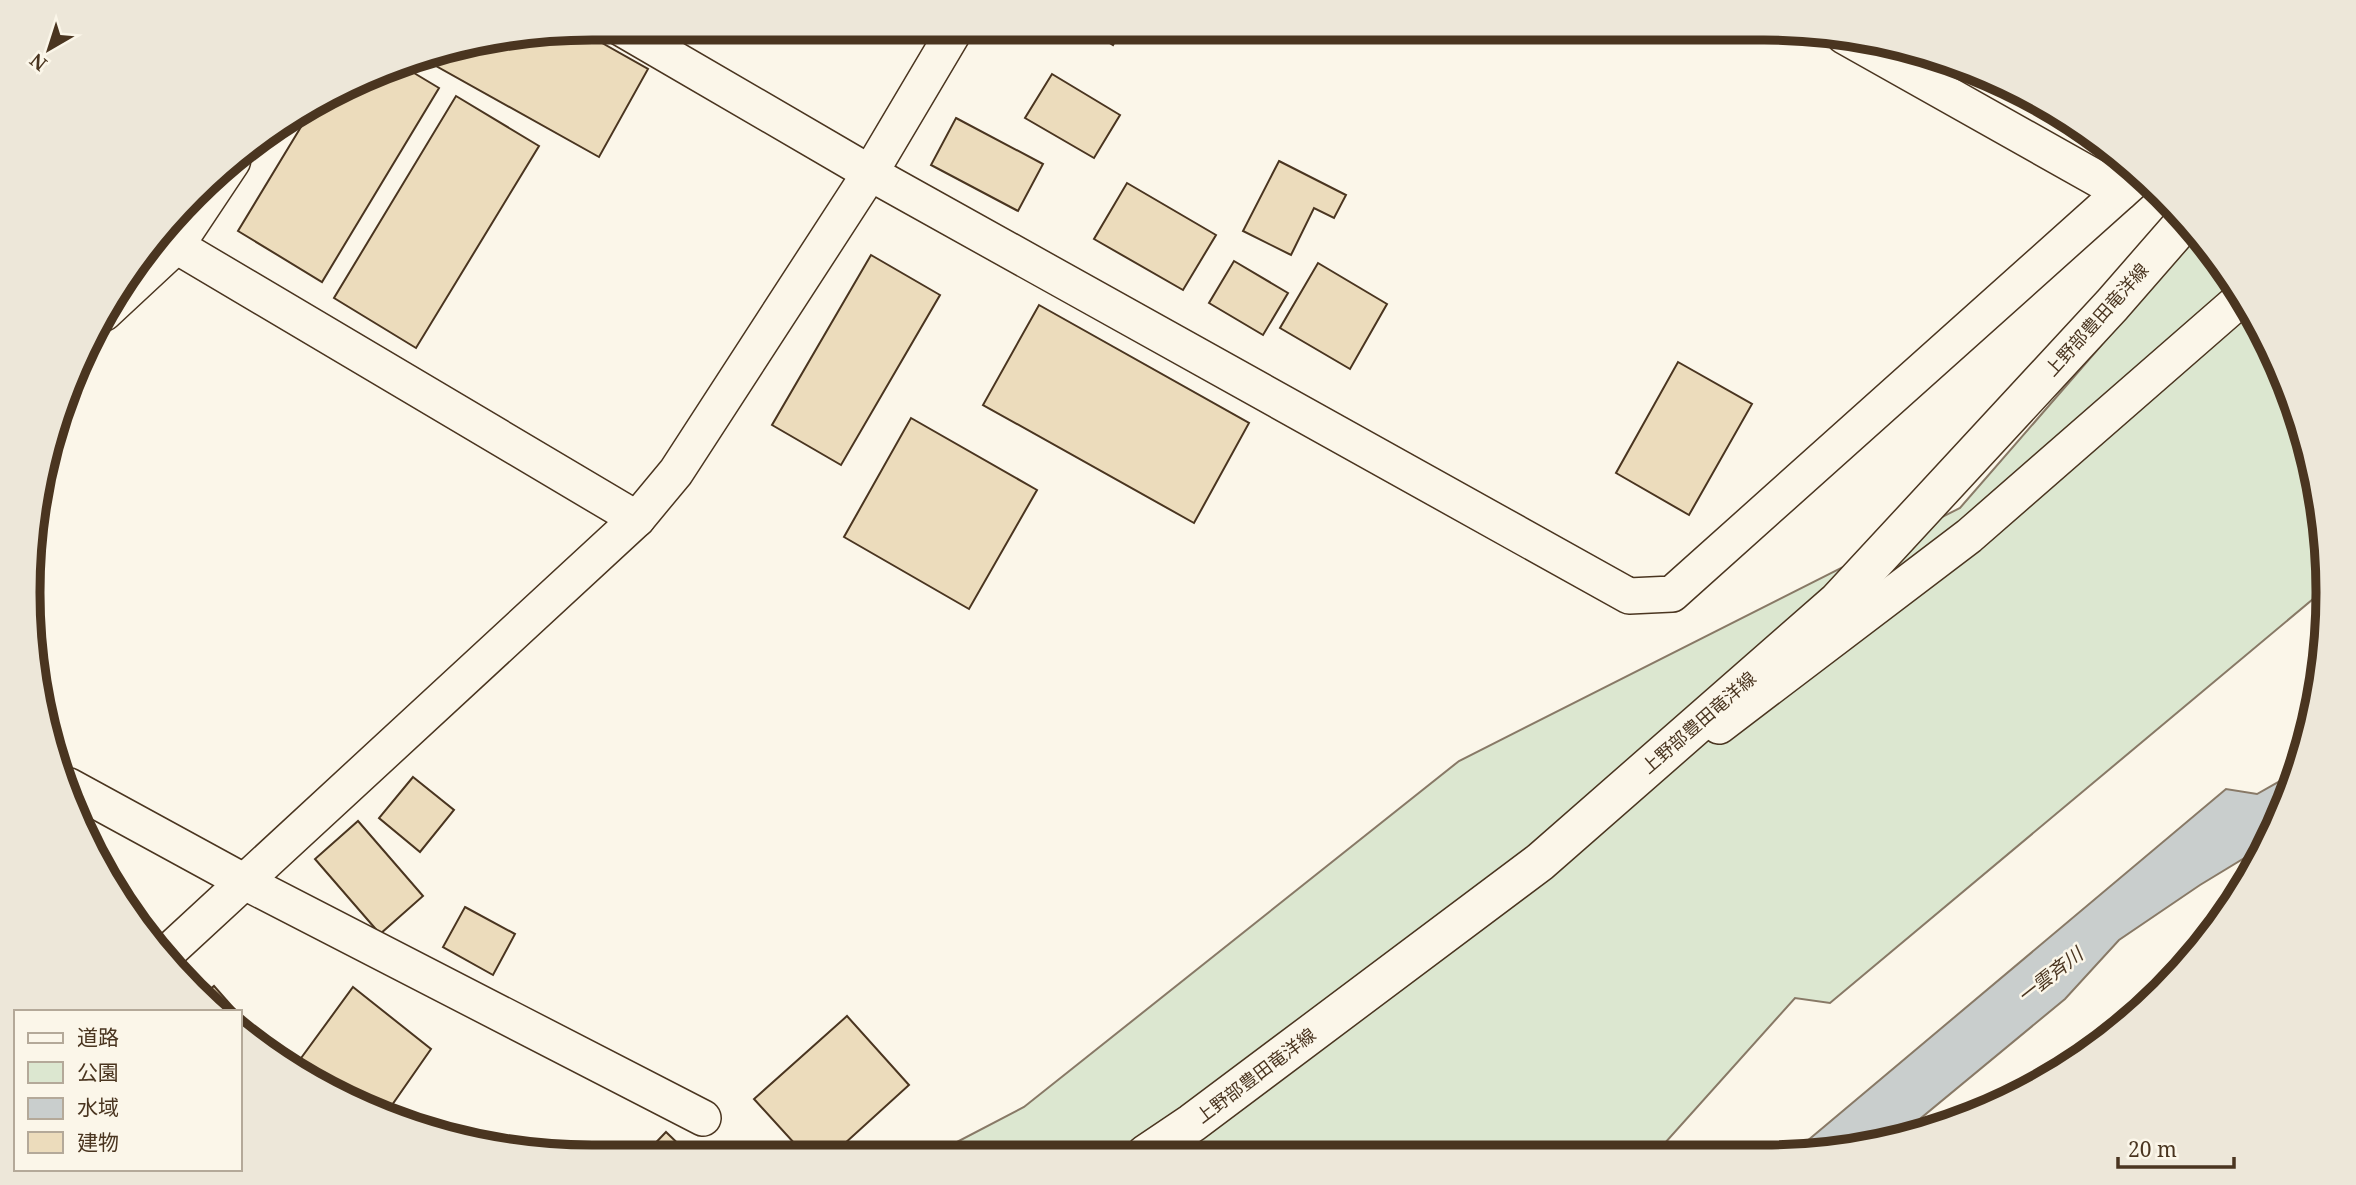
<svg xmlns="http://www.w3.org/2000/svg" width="2356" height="1185" font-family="'Noto Serif','Noto Sans JP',serif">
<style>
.green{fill:#dce7d0;stroke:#887966;stroke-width:2}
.water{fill:#c9cecd;stroke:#887966;stroke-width:2}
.building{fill:#ecdcbc;stroke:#4a3520;stroke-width:2}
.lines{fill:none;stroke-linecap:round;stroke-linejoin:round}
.minor-casing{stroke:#4a3520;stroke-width:38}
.tertiary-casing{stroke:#4a3520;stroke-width:41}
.secondary-casing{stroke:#4a3520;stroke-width:41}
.minor{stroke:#fbf6e9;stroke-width:35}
.tertiary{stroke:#fbf6e9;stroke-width:38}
.secondary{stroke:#fbf6e9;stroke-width:38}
.labels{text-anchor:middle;stroke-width:5;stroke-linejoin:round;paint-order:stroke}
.street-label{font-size:18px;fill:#4a3520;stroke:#fbf6e9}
.water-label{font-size:19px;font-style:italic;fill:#4a3520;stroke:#fbf6e9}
.rim{fill:none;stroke:#4a3520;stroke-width:9}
</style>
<rect width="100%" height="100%" fill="#fbf6e9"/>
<polygon class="green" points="2198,234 2252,310 2298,411 2323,518 2325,589 1830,1003 1795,998 1656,1153 932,1155 1024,1107 1459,761 1960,508"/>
<polygon class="water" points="2296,772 2269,843 2200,885 2119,940 2065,999 1904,1132 1838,1152 1794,1152 2226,789 2257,794"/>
<g class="building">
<polygon points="1086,28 1122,29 1113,45"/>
<polygon points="579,30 648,69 599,157 420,57"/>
<polygon points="399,64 439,88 322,282 238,231 310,112"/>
<polygon points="1052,74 1120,115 1094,158 1025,118"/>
<polygon points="456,96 539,146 416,348 334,298"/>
<polygon points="956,118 1043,164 1018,211 931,165"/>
<polygon points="1279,161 1346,195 1334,218 1314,208 1291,255 1243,231"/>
<polygon points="1127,183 1216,235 1183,290 1094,239"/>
<polygon points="871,255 940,295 841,465 772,425"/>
<polygon points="1234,261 1288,293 1263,335 1209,303"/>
<polygon points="1318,263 1387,304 1350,369 1280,328"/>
<polygon points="1039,305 1249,423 1194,523 983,405"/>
<polygon points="1678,362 1752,404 1689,515 1616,473"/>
<polygon points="911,418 1037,490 969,609 844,537"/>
<polygon points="413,777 454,810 420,852 379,818"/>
<polygon points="358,821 423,896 380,934 315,859"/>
<polygon points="465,907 515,934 493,975 443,947"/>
<polygon points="214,986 237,1012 221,1012 201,997"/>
<polygon points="353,987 431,1049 385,1115 343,1099 296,1065"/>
<polygon points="240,1015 266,1044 240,1025"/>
<polygon points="847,1016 909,1085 832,1155 805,1155 754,1099"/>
<polygon points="666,1132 690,1155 643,1156"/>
</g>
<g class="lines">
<defs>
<g id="minor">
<polyline points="621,28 870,173 1629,596 1672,594 2140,175"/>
<polyline points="1844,36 2121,192"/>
<polyline points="158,235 637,519"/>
<polyline points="1719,726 1969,536 2243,297"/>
<polyline points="69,786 243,881 703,1118"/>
<polyline points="166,954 637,519 676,472 870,173 956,28"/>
</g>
<polyline id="tertiary" points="103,312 175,245 231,161"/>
<polyline id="secondary" points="1146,1154 1192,1123 1540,862 1838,601 2112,305 2187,219"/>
</defs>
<use href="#minor" class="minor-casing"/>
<use href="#tertiary" class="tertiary-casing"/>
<use href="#secondary" class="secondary-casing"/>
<use href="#minor" class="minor"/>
<use href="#tertiary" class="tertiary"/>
<use href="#secondary" class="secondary"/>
</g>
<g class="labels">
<g class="street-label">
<text transform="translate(2097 320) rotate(-48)" y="6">上野部豊田竜洋線</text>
<text transform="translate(1699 723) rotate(-41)" y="6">上野部豊田竜洋線</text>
<text transform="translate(1256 1076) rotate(-37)" y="6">上野部豊田竜洋線</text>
</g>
<g class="water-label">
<text transform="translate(2050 975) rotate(-38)" y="7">一雲斉川</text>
</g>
</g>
<path d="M0 0H2356V1185H0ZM592 40H1764A552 552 0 0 1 2316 592V593A552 552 0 0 1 1764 1145H592A552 552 0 0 1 40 593V592A552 552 0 0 1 592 40Z" fill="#ede7d9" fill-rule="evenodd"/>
<path class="rim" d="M592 40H1764A552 552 0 0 1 2316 592V593A552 552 0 0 1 1764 1145H592A552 552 0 0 1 40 593V592A552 552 0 0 1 592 40Z"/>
<rect x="14" y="1010" width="228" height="161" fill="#fbf6e9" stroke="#b4a999" stroke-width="2"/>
<rect x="28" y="1033" width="35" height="10" fill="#fbf6e9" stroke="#b4a999" stroke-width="2"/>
<text x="77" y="1045" font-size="21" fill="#4a3520">道路</text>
<rect x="28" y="1062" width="35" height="21" fill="#dce7d0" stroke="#b4a999" stroke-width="2"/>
<text x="77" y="1080" font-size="21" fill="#4a3520">公園</text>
<rect x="28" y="1098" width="35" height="21" fill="#c9cecd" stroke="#b4a999" stroke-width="2"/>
<text x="77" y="1115" font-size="21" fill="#4a3520">水域</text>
<rect x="28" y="1132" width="35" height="21" fill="#ecdcbc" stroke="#b4a999" stroke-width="2"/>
<text x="77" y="1150" font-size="21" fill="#4a3520">建物</text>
<g transform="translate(49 49) rotate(219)" stroke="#fbf6e9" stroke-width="5" paint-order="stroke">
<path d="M0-5L12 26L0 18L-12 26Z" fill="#4a3520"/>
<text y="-10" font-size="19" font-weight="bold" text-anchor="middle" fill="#4a3520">N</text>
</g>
<path d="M2118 1157v10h116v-10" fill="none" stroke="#4a3520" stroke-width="3.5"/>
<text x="2128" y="1157" font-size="21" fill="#4a3520" stroke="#fbf6e9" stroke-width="5" paint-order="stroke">20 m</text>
</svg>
